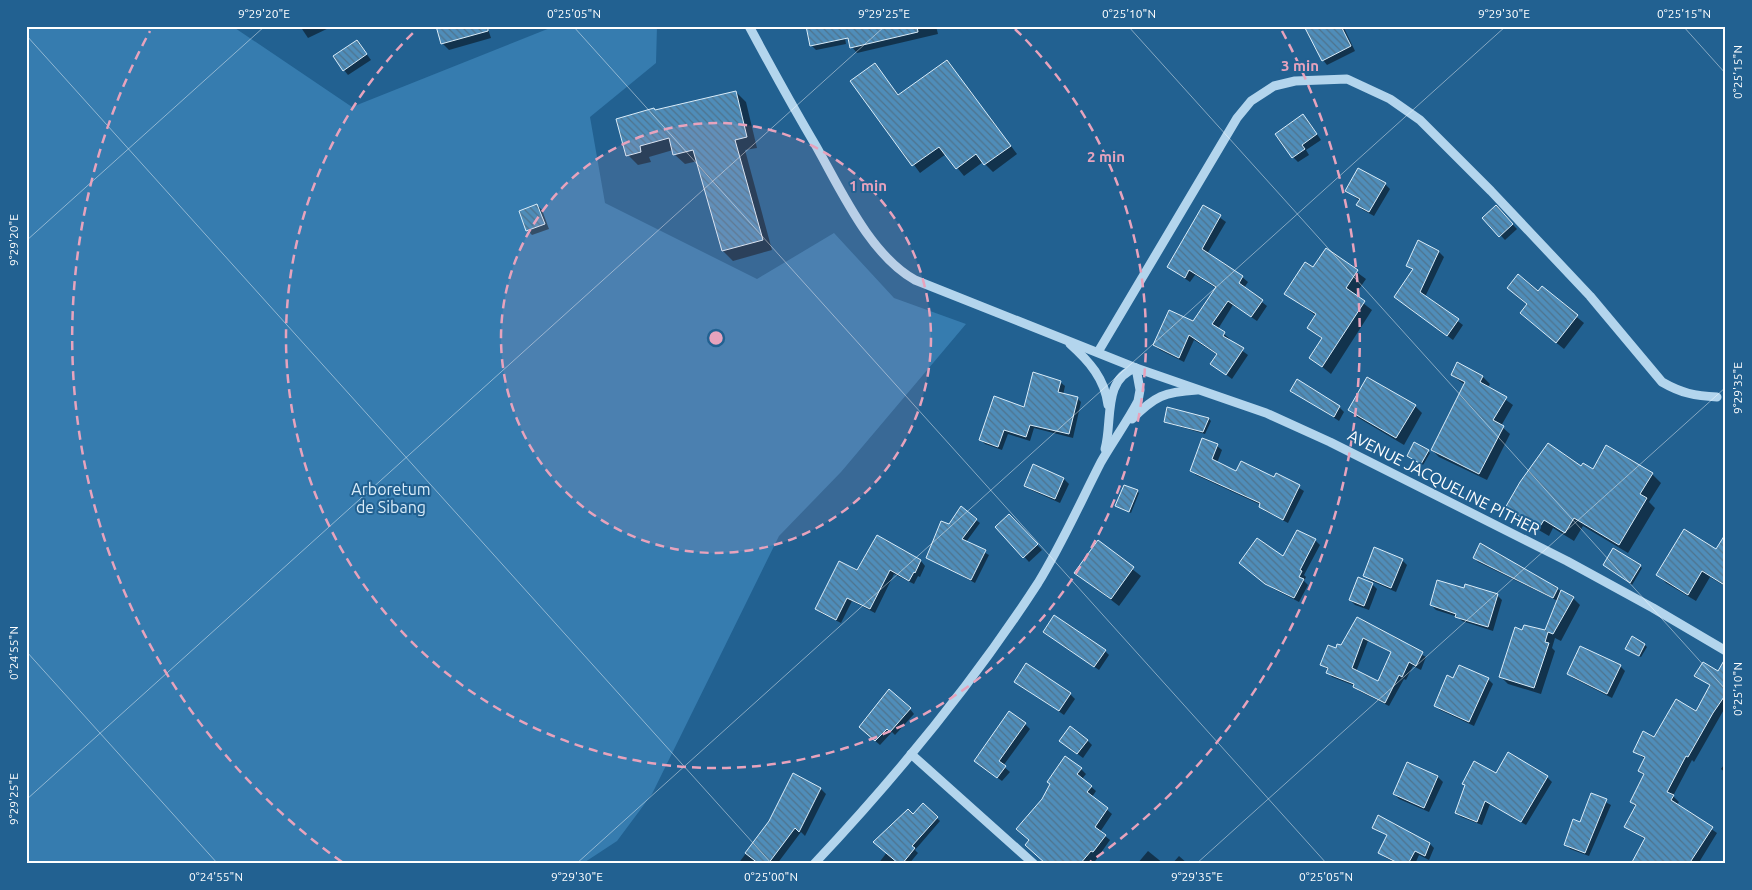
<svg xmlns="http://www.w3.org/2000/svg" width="1752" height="890" font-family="Ubuntu,sans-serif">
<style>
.green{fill:#367caf}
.shadow{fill:#0007;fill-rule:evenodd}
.building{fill:url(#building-back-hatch);stroke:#d9ecf9;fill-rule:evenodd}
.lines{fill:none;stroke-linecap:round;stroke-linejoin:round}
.minor{stroke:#b3d5ed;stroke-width:9}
.ticks{fill:none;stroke:#fff;stroke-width:1;stroke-opacity:0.45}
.ring{fill:none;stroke:#e7a3bd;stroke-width:2.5;stroke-dasharray:9 6}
.labels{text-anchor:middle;stroke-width:4;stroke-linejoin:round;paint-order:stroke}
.street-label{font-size:16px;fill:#fff;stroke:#226191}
.park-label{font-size:16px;fill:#d9ecf9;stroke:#226191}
.centre{fill:#e7a3bd;stroke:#226191;stroke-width:2.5}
.ring-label{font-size:15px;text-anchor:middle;font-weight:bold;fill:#e7a3bd;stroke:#226191;stroke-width:4;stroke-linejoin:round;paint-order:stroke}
.neatline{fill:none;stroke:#fff;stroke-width:2}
.ticks-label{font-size:12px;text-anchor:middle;fill:#fff}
</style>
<defs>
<pattern id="building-back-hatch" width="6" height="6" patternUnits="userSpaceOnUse" patternTransform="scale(1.25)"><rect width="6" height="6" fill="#4f8db9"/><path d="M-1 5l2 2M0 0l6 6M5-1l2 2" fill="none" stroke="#4e738d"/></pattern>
</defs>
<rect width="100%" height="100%" fill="#226191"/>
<polygon class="green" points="26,26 232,26 352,107 555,26 657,26 656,63 590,117 605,203 757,279 834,233 894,298 966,324 841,472 779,536 652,794 617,841 582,864 26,864"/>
<g class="shadow">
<polygon points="300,26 333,26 308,38"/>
<polygon points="487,26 491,38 449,50 442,43"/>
<polygon points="843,26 846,44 816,50 811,45"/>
<polygon points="850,26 936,26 938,34 857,53 852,47"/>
<polygon points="1306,26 1343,26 1355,51 1327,65 1323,60"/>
<polygon points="357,41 371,60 348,75 344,70"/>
<polygon points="947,61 1017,154 993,172 983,162 964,176 946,154 920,173 852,81 875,65 899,96"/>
<polygon points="736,92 746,102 757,148 745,150 772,250 733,261 723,251 698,161 685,164 674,154 673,150 649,157 651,162 638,165 628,155 655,111"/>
<polygon points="1308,121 1321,140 1306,150 1309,155 1298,162 1293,157"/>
<polygon points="1385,184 1390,189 1374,216 1363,210 1358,205 1360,201 1347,191"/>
<polygon points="537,205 542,210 549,229 532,235 527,230"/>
<polygon points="1204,206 1226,222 1207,254 1242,277 1248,282 1244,288 1267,306 1257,321 1233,305 1218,329 1230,339 1228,340 1248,355 1232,379 1212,364 1218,355 1194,340 1184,362 1160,350 1154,345 1194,323 1216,288 1195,275 1190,282 1168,267"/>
<polygon points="1496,207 1517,229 1505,240 1484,218"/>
<polygon points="1419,242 1439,252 1444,257 1425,297 1463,325 1453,340 1395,297 1413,271 1408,265"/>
<polygon points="1327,250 1366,279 1354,296 1372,310 1331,374 1311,358 1322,339 1309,328 1316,316 1286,293 1313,269"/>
<polygon points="1542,288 1584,323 1564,349 1528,320"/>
<polygon points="1452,375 1483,377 1490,384 1488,387 1513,405 1501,426 1510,434 1487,480 1439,457 1432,450 1465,385"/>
<polygon points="1060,382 1065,386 1063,395 1077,398 1081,402 1073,438 1034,428 1030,441 1008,434 1002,450 985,444 980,439"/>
<polygon points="1292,390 1339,407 1344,412 1339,421"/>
<polygon points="1415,406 1422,413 1404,445 1357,417 1349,410"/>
<polygon points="1168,409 1209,419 1211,421 1205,434 1167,423 1165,421"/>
<polygon points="1217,446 1222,450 1217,463 1237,473 1274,479 1276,474 1304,491 1288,523 1265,511 1261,505 1196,475 1192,471"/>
<polygon points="1428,451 1430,453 1423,465 1408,456"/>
<polygon points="1034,466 1064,479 1069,484 1060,503 1031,490 1026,485"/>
<polygon points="1582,468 1652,474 1661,483 1649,502 1655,508 1628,553 1583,526 1574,541 1553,528 1549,536 1516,517 1507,508"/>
<polygon points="1137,491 1139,493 1131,513 1117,506"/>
<polygon points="1009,515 1042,550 1029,562 997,527"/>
<polygon points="976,520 980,523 966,542 989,555 975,583 927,557 949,526"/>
<polygon points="878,536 921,561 925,566 920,577 918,576 914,584 894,574 875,613 852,601 841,623 821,613 816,608 857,572"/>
<polygon points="1315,540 1320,545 1304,575 1306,577 1304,581 1308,585 1299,602 1272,588 1245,568 1284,558"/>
<polygon points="1098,542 1141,576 1119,606 1076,573"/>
<polygon points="1726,543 1726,587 1710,577 1696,601 1666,583 1658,575 1716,550"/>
<polygon points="1480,544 1573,598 1580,605 1561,641 1555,638 1552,648 1555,651 1541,694 1508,684 1501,677 1523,631 1546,631 1558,601 1478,562 1474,558"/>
<polygon points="1614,549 1642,568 1632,585 1607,567"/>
<polygon points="1402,560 1407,565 1396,592 1369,580 1364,575"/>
<polygon points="1372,584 1377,589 1369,610 1355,605 1350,600"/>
<polygon points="1465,590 1497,595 1502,600 1493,631 1462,621 1458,617 1436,610 1431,605"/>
<path d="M1357 619 1426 657 1421 670 1413 666 1406 680 1404 679 1389 706 1359 691 1355 686 1332 677 1328 673 1329 670 1321 665 1341 647ZM1368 641 1392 653 1378 682 1356 672Z"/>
<polygon points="1049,636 1105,651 1109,655 1099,670"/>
<polygon points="1645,645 1647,647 1641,657 1629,651"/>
<polygon points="1620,666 1625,671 1612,698 1573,678 1568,674"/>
<polygon points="1696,675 1726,677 1726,706 1694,762 1692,760 1673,796 1679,802 1677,805 1717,833 1698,864 1633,864 1646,840 1626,827 1636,807 1631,802 1645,776 1639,771 1645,759 1634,751 1696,712 1711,686"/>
<polygon points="1488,679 1493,684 1474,726 1440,710 1435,705 1454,680"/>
<polygon points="1016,681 1070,694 1075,699 1064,715"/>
<polygon points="910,709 914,714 895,735 892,732 880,745 865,732"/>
<polygon points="1025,724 1030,729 1003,766 1010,772 1002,781 980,765"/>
<polygon points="1087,740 1092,745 1083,758 1066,745"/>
<polygon points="1726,762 1726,773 1721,769"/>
<polygon points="1408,764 1438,777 1443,782 1429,812 1399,799 1394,794"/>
<polygon points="1081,769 1086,774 1082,779 1096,791 1092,797 1112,814 1100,832 1110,840 1093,864 1047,864 1031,841 1023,834"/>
<polygon points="793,775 821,789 826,794 805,836 801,832 777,864 738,864 770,821"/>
<polygon points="1497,775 1547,777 1552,782 1526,825 1490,804 1482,825 1461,817 1456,813"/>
<polygon points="1592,795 1611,805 1589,856 1570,849 1566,845 1580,823"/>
<polygon points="923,805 940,821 915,850 918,853 909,864 878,864"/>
<polygon points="1374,828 1430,844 1434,848 1429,860 1419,855 1415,864 1398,864 1384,857 1380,852 1388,836"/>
<polygon points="1148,851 1164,864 1137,864"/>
<polygon points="1179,856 1188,864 1172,864"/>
</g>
<g class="building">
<polygon points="436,26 488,26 488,31 441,44"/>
<polygon points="806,26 917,26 918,32 850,48 848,38 810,46"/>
<polygon points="1304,26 1341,26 1351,46 1322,61"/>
<polygon points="357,40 367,54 343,71 333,56"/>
<polygon points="947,60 1011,146 984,165 976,154 956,169 939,147 912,166 850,81 875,63 898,95"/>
<polygon points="736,91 747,137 735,140 763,240 722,251 693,150 673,155 669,138 640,146 641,152 626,156 616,119 654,108 655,110"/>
<polygon points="1303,114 1317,134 1302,145 1305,149 1292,158 1275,134"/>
<polygon points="1358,168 1386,183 1369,212 1356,205 1360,199 1345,191"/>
<polygon points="537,204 545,224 526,231 519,211"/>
<polygon points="1203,205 1221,215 1202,249 1243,276 1239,283 1263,300 1251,317 1228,301 1212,324 1225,332 1223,336 1244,348 1226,375 1210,364 1217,354 1189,335 1179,358 1153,345 1169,310 1193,321 1216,287 1189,270 1185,278 1167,267"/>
<polygon points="1496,205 1513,224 1499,237 1482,218"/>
<polygon points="1418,240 1439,251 1420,292 1459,319 1447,336 1394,297 1413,269 1406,266"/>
<polygon points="1326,248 1358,270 1346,288 1365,301 1322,367 1309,358 1322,338 1307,328 1316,314 1284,294 1305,262 1313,267"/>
<polygon points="1518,274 1538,291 1542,286 1578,315 1556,343 1520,313 1527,304 1507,288"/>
<polygon points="1457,362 1483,376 1480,382 1507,397 1493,420 1504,426 1479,474 1431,450 1465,382 1451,375"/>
<polygon points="1033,372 1061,381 1058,392 1078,397 1069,434 1030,425 1026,437 1004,430 998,447 979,440 994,396 1024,407"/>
<polygon points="1367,377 1416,405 1396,438 1348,410"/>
<polygon points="1297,379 1340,406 1334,417 1290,391"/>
<polygon points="1167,407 1209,418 1203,432 1164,422"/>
<polygon points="1202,438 1218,444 1212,459 1236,471 1241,461 1274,477 1276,473 1300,485 1283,520 1259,507 1260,503 1190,471"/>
<polygon points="1414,442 1429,450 1421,464 1407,456"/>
<polygon points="1548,443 1581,466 1583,463 1593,469 1606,445 1653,473 1640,494 1647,498 1619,545 1574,518 1565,533 1544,520 1539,528 1505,508 1520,482"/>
<polygon points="1033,464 1064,478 1055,499 1024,486"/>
<polygon points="1124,485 1138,490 1129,512 1115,506"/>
<polygon points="961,506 977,519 962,539 986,550 971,580 926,558 941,521 949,524"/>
<polygon points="1009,514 1038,544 1023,558 995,527"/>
<polygon points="1684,529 1716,549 1726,533 1726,586 1702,571 1688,595 1656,575"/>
<polygon points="1297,530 1316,539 1300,570 1302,571 1299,577 1304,579 1294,598 1265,584 1239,563 1257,538 1283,556"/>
<polygon points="877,535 921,560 915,573 914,572 909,581 890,570 870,609 847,598 836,620 815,609 839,561 857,570"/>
<polygon points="1098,540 1134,567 1111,599 1074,573"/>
<polygon points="1480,543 1558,588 1553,598 1473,558"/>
<polygon points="1374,547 1403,559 1391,588 1363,576"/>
<polygon points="1613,548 1641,565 1630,583 1603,565"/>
<polygon points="1358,577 1373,583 1364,606 1349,600"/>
<polygon points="1437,580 1464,588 1465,584 1498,594 1488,627 1455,617 1456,614 1430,605"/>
<polygon points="1561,590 1574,597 1553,634 1548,632 1545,642 1549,643 1534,688 1499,677 1515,627 1522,630 1524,625 1545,630"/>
<polygon points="1054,615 1106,650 1094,667 1043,632"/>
<path d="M1357 617 1423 652 1416 666 1409 662 1402 677 1399 675 1385 703 1353 687 1354 684 1326 673 1328 668 1320 665 1328 645 1336 648 1337 644 1341 645ZM1363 638 1391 652 1378 681 1352 668Z"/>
<polygon points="1632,636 1645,644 1639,656 1625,649"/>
<polygon points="1580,646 1621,665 1607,694 1567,674"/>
<polygon points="1726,657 1726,694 1713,713 1688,757 1686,756 1667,792 1674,795 1671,800 1713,827 1689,864 1631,864 1645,838 1624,827 1636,805 1630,802 1644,774 1638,771 1645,757 1633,752 1643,731 1654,737 1676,699 1696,711 1710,685 1694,676 1703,662 1718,671"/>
<polygon points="1026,663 1071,693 1059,711 1014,682"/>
<polygon points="1459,665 1489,678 1469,722 1434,706 1447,675 1453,678"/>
<polygon points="889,689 911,708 890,732 887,729 875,741 859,727"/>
<polygon points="1009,711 1026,723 999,761 1006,766 997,778 974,761"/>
<polygon points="1070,726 1088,740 1077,754 1059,741"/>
<polygon points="1508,752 1548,776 1521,822 1485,801 1477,822 1455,813 1465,785 1462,784 1474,761 1496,773"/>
<polygon points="1065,756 1082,768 1077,774 1092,786 1087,792 1108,808 1095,827 1106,835 1093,852 1091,851 1080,864 1046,864 1025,845 1029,840 1016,829 1042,799 1050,784 1047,782"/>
<polygon points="1407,762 1438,776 1424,808 1393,794"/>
<polygon points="793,773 821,788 799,832 795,828 768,864 759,864 745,853 769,821"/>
<polygon points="1591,793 1607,799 1585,853 1564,845 1573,819 1580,822"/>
<polygon points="923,803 938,817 912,846 915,848 902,864 899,864 873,842 908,809 913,814"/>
<polygon points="1378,815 1430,843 1425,856 1415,851 1408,864 1400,864 1378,853 1387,835 1372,828"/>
</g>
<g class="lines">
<g class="minor">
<path d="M749 26C771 67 793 107 816 146 841 190 870 255 915 280L1136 368 1266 413 1330 442 1567 561 1653 608 1726 651"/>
<path d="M1070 344C1089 361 1105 379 1108 405"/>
<path d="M1098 352 1237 118 1251 101 1274 86 1295 81 1347 79 1390 99 1420 120 1491 191 1590 296 1662 382C1681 393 1695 396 1717 397"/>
<path d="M1132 419C1155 396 1164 392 1197 390"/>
<path d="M1105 449C1113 421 1102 379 1136 368"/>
<polyline points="911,754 1034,864"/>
<path d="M814 864C896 777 973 683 1038 583 1062 544 1080 503 1101 462 1113 441 1127 422 1138 401L1140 390 1136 368"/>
</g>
</g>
<path class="ticks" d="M573 26 1327 864M1128 26 1726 690M1683 26 1726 74M26 35 772 864M26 241 265 26M26 651 218 864M26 800 885 26M576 864 1506 26M1196 864 1726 387"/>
<circle cx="716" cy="338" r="215" fill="#e7a3bd" fill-opacity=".12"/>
<g class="ring">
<circle cx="716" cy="338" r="215"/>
<path d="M1015 29A430 430 0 1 1 417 29"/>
<path d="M342 862A644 644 0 0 1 150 31M1282 31A644 644 0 0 1 1090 862"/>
</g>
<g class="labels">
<g class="street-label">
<text transform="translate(1444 482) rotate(27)" y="6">AVENUE JACQUELINE PITHER</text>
</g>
<g class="park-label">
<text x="391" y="495">Arboretum<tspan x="391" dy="18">de Sibang</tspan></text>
</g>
</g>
<circle cx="716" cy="338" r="8" class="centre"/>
<g class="ring-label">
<text x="1300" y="71">3 min</text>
<text x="1106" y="162">2 min</text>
<text x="868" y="191">1 min</text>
</g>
<rect width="1752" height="890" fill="none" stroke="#226191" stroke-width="55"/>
<rect x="28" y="28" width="1696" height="834" class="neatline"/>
<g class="ticks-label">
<text x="264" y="18">9°29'20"E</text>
<text x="574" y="18">0°25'05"N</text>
<text x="884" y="18">9°29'25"E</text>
<text x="1129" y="18">0°25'10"N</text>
<text x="1504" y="18">9°29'30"E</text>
<text x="1684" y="18">0°25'15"N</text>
<text transform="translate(1738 72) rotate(-90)" y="4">0°25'15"N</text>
<text transform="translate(14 240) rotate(-90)" y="4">9°29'20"E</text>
<text transform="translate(1738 388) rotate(-90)" y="4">9°29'35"E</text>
<text transform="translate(14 653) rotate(-90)" y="4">0°24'55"N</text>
<text transform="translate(1738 689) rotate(-90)" y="4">0°25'10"N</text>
<text transform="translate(14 799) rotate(-90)" y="4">9°29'25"E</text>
<text x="216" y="881">0°24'55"N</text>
<text x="577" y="881">9°29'30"E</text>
<text x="771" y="881">0°25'00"N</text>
<text x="1197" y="881">9°29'35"E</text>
<text x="1326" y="881">0°25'05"N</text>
</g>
</svg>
